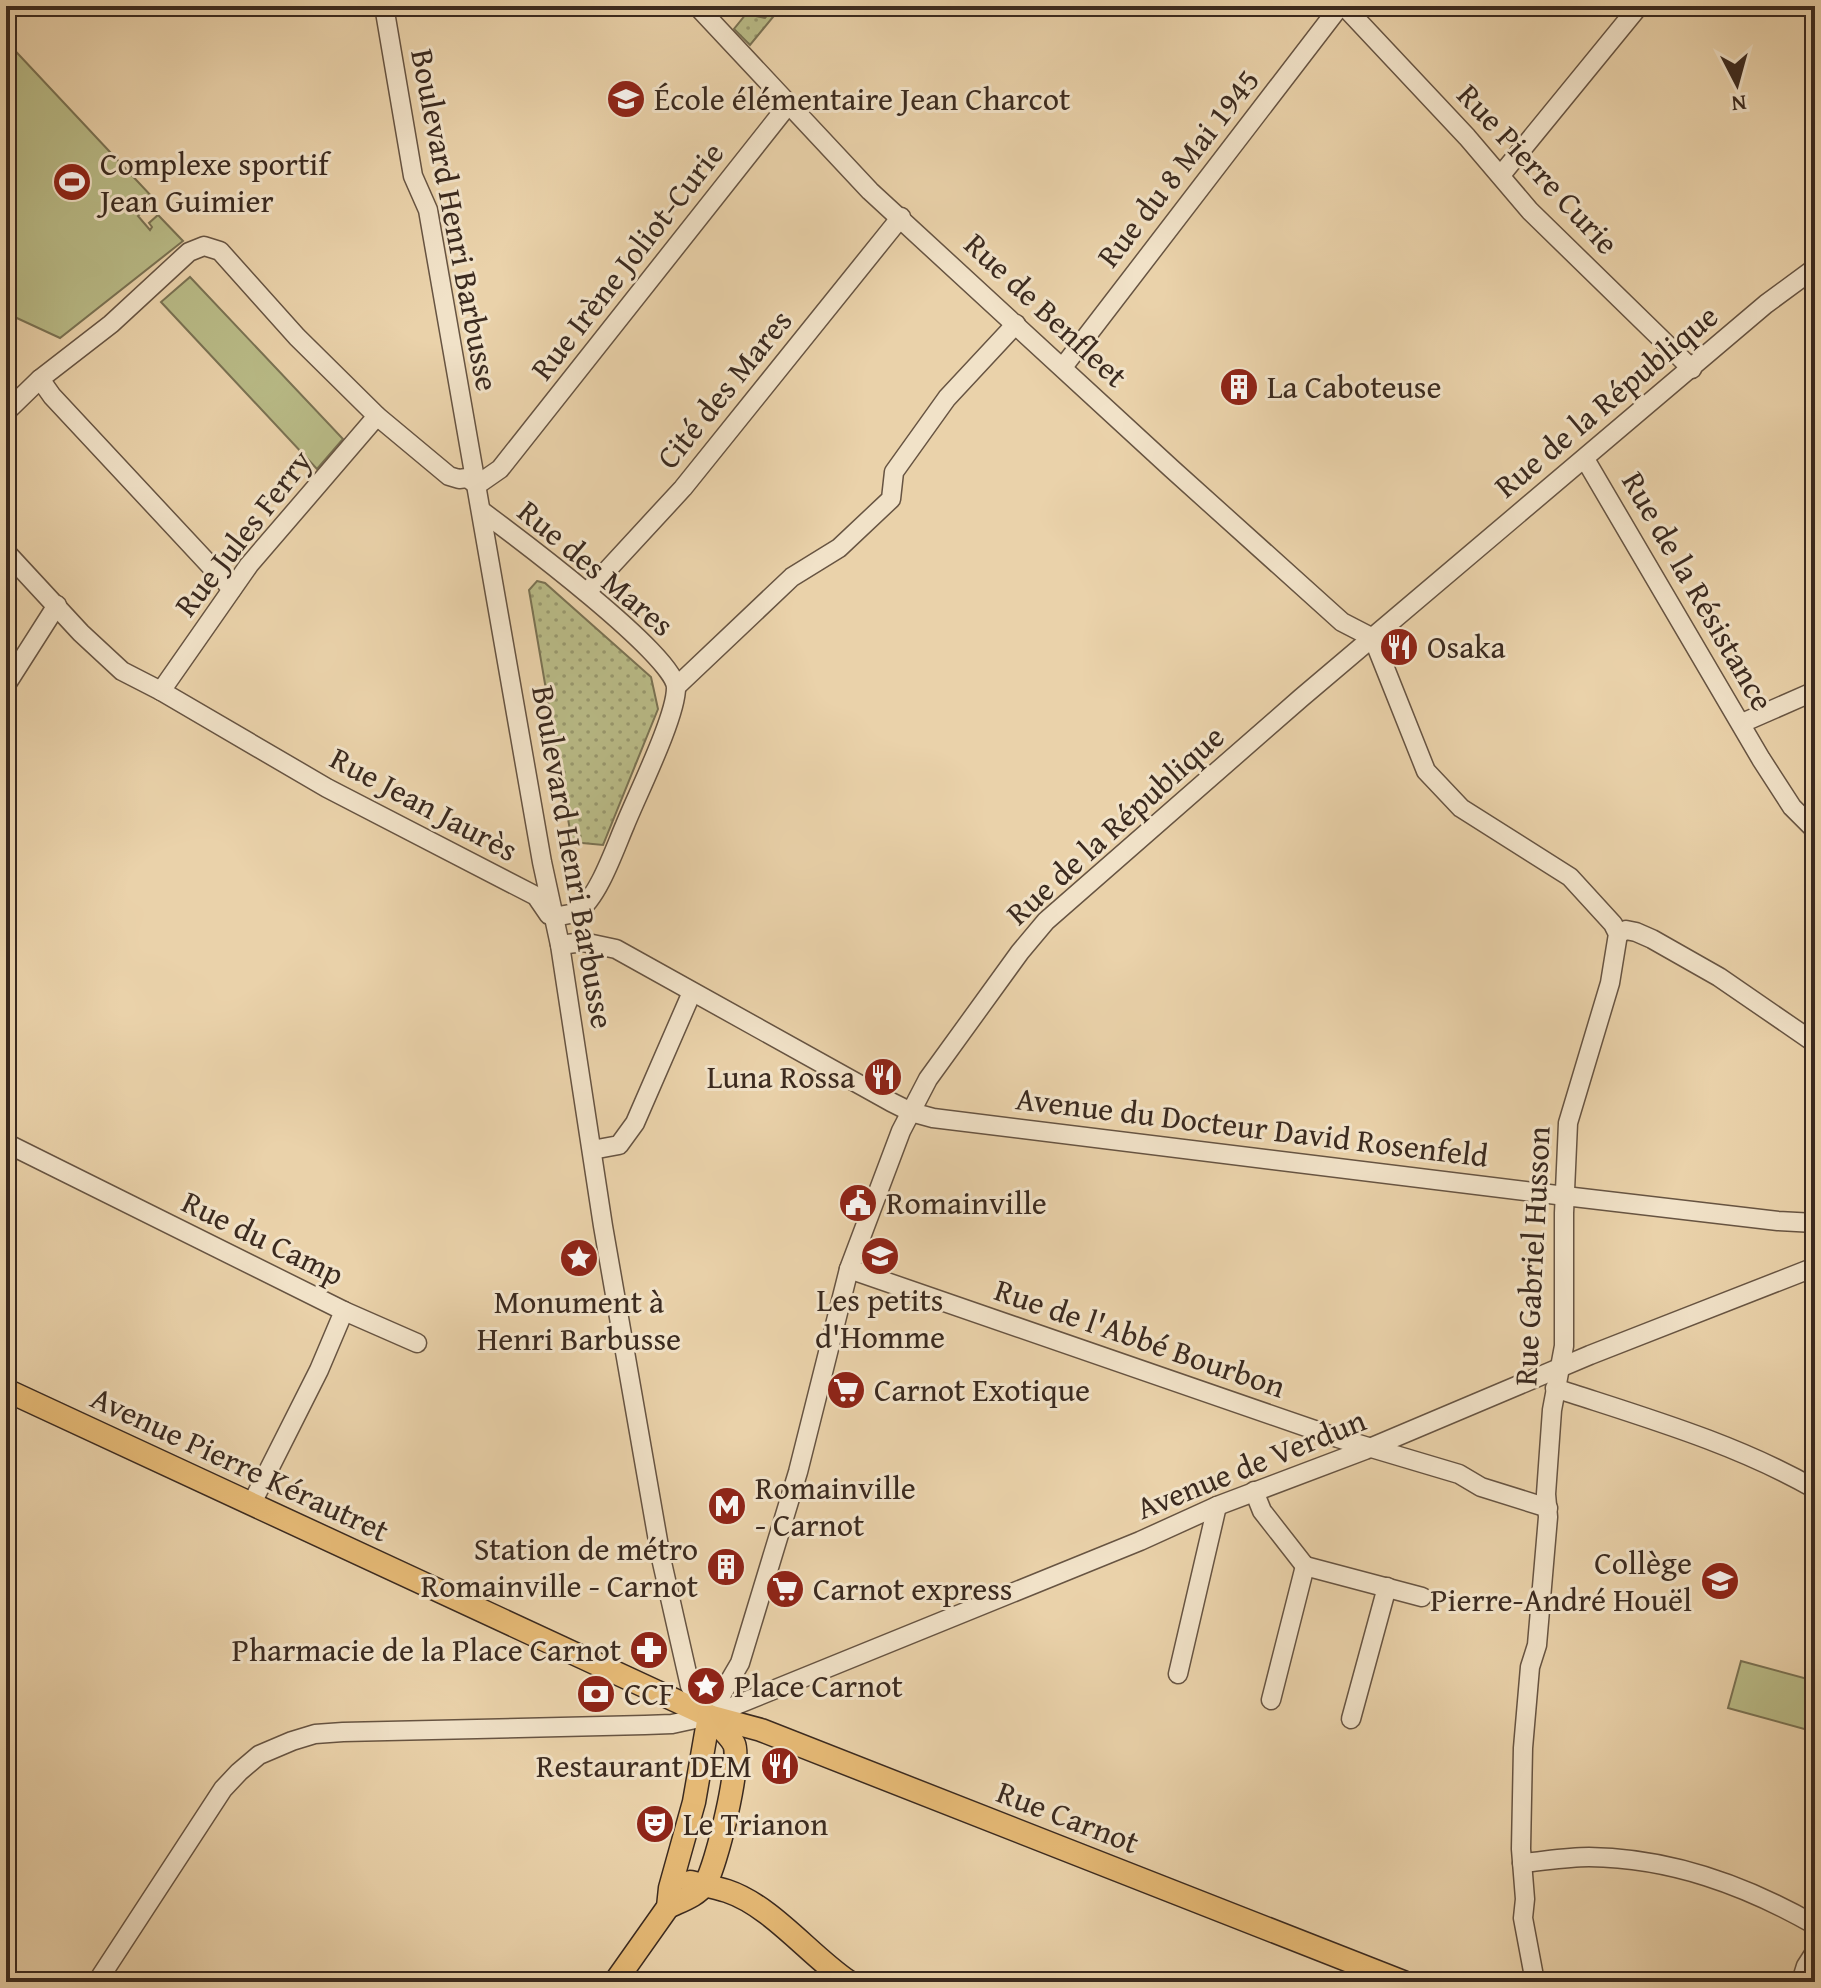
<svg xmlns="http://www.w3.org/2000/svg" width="1821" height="1988" font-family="'Gentium Book Plus',serif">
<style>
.grass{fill:url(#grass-dots);stroke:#7a7253;stroke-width:2}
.garden{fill:#b9bb87;stroke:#7a7253;stroke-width:2}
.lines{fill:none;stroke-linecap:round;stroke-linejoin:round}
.minor-casing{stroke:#675442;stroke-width:21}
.major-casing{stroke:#3b2a1f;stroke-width:25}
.minor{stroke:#f1e2c8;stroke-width:18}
.major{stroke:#e5b975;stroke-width:22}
.labels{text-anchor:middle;stroke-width:6;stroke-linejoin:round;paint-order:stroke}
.poi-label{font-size:32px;fill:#3b2a1f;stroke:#f1e2c8;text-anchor:start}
.street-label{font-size:32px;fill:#3b2a1f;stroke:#f1e2c8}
</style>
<defs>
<pattern id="grass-dots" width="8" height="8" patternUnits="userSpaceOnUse" patternTransform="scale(2)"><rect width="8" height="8" fill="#b9bb87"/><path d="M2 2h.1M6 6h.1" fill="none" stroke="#98986e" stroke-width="1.8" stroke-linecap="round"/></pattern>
</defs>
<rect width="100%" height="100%" fill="#ead2aa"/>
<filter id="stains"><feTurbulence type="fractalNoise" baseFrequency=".0025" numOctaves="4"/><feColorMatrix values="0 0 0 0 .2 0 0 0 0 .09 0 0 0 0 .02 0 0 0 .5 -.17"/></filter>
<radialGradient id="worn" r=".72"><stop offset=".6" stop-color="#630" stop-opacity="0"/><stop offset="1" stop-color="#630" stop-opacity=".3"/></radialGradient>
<g class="grass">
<polygon points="775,6 782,6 750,45 734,29 746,14 765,18"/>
<polygon points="537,581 545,583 651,677 658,709 603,845 572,842 529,590"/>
</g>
<g class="garden">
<polygon points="6,41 155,200 138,216 150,230 152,227 149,223 158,215 183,241 60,338 6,313"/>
<polygon points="190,277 343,439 317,469 161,302"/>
<polygon points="1741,1661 1815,1681 1815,1704 1808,1730 1728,1708"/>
</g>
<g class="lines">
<defs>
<g id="minor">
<polyline points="384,6 413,176 428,210 542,862 560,945 603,1226 661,1558 690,1686 709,1716"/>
<polyline points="697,6 870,191 1172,469 1342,622 1373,638"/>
<polyline points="1344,6 1467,137 1530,211 1692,369"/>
<polyline points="1501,175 1639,6"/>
<polyline points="1063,367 1340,6"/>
<polyline points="40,379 52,396 232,589"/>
<polyline points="6,412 40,379 111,324 189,252 204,246 220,251 297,337 377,416 449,476 459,479 467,478 477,485"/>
<polyline points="1585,459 1761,759 1792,807 1815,830"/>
<polyline points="477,485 500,469 788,105"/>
<path d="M483 512C514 535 676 656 676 688 676 717 637 795 625 825 615 848 598 898 578 911 572 915 561 915 554 917"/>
<polyline points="6,552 81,633 122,671 161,691 327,788 536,896 549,915"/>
<polyline points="587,592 683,488 901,217"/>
<polyline points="1373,638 1426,771 1461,808 1570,877 1613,924 1618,934 1610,983 1568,1123 1564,1213 1564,1346 1552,1410 1546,1494 1548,1517 1537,1645 1530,1667 1523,1748 1521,1849 1525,1899 1523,1918 1535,1982"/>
<polyline points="6,685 57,605"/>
<polyline points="677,686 792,577 839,548 891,499 894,472 947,398 1016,324"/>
<polyline points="161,691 249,565 377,416"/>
<polyline points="1742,723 1815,691"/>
<polyline points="1618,934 1626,930 1636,932 1652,939 1719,977 1815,1043"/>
<polyline points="560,945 583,942 616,949 891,1102 911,1112 933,1118 1565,1196 1778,1221 1815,1223"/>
<polyline points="6,1143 344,1311 319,1370 251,1505"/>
<polyline points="592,1150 619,1145 635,1123 692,992"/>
<polyline points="849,1269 1338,1438 1459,1474 1481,1487 1548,1508"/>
<polyline points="344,1311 417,1343"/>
<path d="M1555 1388C1643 1417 1735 1443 1815 1489"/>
<polyline points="1254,1491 1262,1511 1305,1566"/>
<polyline points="1305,1566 1422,1597"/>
<polyline points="1178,1674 1217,1506"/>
<polyline points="1271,1700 1305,1566"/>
<polyline points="709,1716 740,1663 798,1472 849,1269 901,1131 928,1079 1020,952 1046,921 1301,698 1766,304 1815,268"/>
<polyline points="1351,1719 1387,1587"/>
<path d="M1522 1863C1544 1861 1567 1857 1589 1857 1671 1858 1745 1885 1815 1925"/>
<polyline points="97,1982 223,1789 239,1772 259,1755 292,1741 315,1734 343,1732 645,1725 672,1724 709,1716 1140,1541 1217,1506 1365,1450 1590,1355 1815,1267"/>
<polyline points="1801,1982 1806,1966 1815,1952"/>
</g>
<g id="major">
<polyline points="6,1390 709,1716 761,1730 1403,1982"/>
<path d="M690 1882C702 1885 715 1887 727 1891 772 1906 810 1956 849 1982"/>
<path d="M668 1907C680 1901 697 1896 705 1884 716 1868 742 1760 734 1744 729 1734 717 1725 709 1716"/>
<polyline points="615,1982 668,1907 670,1888 694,1802 709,1716"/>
</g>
</defs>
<use href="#minor" class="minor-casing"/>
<use href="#major" class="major-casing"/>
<use href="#minor" class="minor"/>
<use href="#major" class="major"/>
</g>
<defs>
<symbol id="school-disc" viewBox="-11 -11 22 22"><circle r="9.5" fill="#8f2418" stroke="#f1e2c8"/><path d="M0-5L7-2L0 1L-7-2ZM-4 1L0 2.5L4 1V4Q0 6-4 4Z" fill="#fff"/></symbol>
<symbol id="stadium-disc" viewBox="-11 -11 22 22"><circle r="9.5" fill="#8f2418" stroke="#f1e2c8"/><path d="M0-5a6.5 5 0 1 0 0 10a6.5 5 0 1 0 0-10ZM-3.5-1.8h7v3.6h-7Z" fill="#fff"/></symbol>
<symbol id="building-disc" viewBox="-11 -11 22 22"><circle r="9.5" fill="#8f2418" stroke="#f1e2c8"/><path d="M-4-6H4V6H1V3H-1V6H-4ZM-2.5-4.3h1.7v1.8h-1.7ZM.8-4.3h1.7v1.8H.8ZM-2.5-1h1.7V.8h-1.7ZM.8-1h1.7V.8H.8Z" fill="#fff"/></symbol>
<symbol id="restaurant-disc" viewBox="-11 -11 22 22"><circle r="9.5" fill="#8f2418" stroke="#f1e2c8"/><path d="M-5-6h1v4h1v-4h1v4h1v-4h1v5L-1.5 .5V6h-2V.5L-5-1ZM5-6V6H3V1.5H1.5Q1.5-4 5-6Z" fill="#fff"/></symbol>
<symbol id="civic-disc" viewBox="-11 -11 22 22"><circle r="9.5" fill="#8f2418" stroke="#f1e2c8"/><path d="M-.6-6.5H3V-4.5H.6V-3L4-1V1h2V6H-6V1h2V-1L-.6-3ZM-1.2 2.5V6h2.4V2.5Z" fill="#fff"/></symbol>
<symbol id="sight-disc" viewBox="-11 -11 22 22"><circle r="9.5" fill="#8f2418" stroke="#f1e2c8"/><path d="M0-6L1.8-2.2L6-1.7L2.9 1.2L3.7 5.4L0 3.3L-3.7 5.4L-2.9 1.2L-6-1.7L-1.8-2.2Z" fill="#fff"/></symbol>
<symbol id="supermarket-disc" viewBox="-11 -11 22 22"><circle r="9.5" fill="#8f2418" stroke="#f1e2c8"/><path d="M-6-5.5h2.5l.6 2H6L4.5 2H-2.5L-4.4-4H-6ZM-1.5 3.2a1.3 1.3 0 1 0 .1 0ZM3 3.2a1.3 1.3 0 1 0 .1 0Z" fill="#fff"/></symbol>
<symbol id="metro-disc" viewBox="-11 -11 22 22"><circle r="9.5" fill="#8f2418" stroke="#f1e2c8"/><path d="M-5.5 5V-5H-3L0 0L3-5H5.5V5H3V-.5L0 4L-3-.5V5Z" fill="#fff"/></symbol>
<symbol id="pharmacy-disc" viewBox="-11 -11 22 22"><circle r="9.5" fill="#8f2418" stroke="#f1e2c8"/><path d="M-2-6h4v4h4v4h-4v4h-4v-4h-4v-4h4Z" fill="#fff"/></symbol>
<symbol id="bank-disc" viewBox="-11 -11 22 22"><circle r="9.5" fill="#8f2418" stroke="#f1e2c8"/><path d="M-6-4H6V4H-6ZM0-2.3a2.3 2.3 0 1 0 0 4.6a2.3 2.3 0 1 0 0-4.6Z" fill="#fff"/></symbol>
<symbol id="theatre-disc" viewBox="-11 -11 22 22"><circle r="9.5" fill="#8f2418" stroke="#f1e2c8"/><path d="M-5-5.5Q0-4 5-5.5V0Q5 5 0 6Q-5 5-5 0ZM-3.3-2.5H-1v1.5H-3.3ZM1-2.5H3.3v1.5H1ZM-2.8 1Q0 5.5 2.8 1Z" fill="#fff"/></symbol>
</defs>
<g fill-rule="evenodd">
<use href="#school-disc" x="604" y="77" width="44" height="44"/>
<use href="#stadium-disc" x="50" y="160" width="44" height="44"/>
<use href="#building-disc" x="1217" y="365" width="44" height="44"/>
<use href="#restaurant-disc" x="1377" y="625" width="44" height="44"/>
<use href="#restaurant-disc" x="861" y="1055" width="44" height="44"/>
<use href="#civic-disc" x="836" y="1181" width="44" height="44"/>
<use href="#school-disc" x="858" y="1234" width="44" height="44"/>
<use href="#sight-disc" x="557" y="1236" width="44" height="44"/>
<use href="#supermarket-disc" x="824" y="1368" width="44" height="44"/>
<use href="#metro-disc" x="705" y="1484" width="44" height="44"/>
<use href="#building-disc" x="704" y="1545" width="44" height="44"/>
<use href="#school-disc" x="1698" y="1559" width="44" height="44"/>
<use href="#supermarket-disc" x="763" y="1567" width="44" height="44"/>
<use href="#pharmacy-disc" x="627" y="1628" width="44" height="44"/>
<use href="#sight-disc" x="684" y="1664" width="44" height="44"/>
<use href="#bank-disc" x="574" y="1672" width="44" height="44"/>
<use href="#restaurant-disc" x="758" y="1744" width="44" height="44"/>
<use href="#theatre-disc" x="633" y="1802" width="44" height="44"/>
</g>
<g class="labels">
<g class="poi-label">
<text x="654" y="110">École élémentaire Jean Charcot</text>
<text x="100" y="175">Complexe sportif<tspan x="100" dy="37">Jean Guimier</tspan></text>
<text x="1267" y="398">La Caboteuse</text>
<text x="1427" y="658">Osaka</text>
<text x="855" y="1088" text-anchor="end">Luna Rossa</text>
<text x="886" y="1214">Romainville</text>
<text x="880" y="1311" text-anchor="middle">Les petits<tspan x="880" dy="37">d'Homme</tspan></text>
<text x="579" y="1313" text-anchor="middle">Monument à<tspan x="579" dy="37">Henri Barbusse</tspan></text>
<text x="874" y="1401">Carnot Exotique</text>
<text x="755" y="1499">Romainville<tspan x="755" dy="37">- Carnot</tspan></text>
<text x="698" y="1560" text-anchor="end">Station de métro<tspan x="698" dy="37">Romainville - Carnot</tspan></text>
<text x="1692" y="1574" text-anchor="end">Collège<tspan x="1692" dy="37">Pierre-André Houël</tspan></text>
<text x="813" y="1600">Carnot express</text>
<text x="621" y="1661" text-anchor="end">Pharmacie de la Place Carnot</text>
<text x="734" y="1697">Place Carnot</text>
<text x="624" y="1705">CCF</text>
<text x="752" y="1777" text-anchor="end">Restaurant DEM</text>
<text x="683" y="1835">Le Trianon</text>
</g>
<g class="street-label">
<text transform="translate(1178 168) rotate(-52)" y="11">Rue du 8 Mai 1945</text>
<text transform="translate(1538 169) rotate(47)" y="11">Rue Pierre Curie</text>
<text transform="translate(455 220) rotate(79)" y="11">Boulevard Henri Barbusse</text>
<text transform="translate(627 261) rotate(-52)" y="11">Rue Irène Joliot-Curie</text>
<text transform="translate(1046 310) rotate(43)" y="11">Rue de Benfleet</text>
<text transform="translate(724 389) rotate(-51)" y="11">Cité des Mares</text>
<text transform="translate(1606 401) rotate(-40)" y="11">Rue de la République</text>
<text transform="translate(243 533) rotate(-52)" y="11">Rue Jules Ferry</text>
<text transform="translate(596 568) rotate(40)" y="11">Rue des Mares</text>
<text transform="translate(1698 591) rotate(60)" y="11">Rue de la Résistance</text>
<text transform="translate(424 804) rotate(28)" y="11">Rue Jean Jaurès</text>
<text transform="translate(1115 825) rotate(-42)" y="11">Rue de la République</text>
<text transform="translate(573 857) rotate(80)" y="11">Boulevard Henri Barbusse</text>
<text transform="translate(1252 1127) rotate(7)" y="11">Avenue du Docteur David Rosenfeld</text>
<text transform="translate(263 1238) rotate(26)" y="11">Rue du Camp</text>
<text transform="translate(1532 1256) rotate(-87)" y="11">Rue Gabriel Husson</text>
<text transform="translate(1140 1338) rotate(19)" y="11">Rue de l'Abbé Bourbon</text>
<text transform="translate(240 1464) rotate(25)" y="11">Avenue Pierre Kérautret</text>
<text transform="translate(1251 1464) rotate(-22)" y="11">Avenue de Verdun</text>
<text transform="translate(1068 1817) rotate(21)" y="11">Rue Carnot</text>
</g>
</g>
<rect width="1821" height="1988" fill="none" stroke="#ead2aa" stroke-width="32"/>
<rect x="8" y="8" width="1805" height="1972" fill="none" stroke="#3b2a1f" stroke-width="4"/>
<rect x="16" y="16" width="1789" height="1956" fill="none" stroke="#3b2a1f" stroke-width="2"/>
<g transform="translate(1737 84) rotate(174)" stroke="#f1e2c8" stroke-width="6" paint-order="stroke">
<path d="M0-6L14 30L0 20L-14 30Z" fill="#3b2a1f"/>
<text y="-12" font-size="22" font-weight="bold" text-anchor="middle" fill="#3b2a1f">N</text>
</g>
<rect width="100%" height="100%" filter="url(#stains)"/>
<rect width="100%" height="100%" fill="url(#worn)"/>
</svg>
